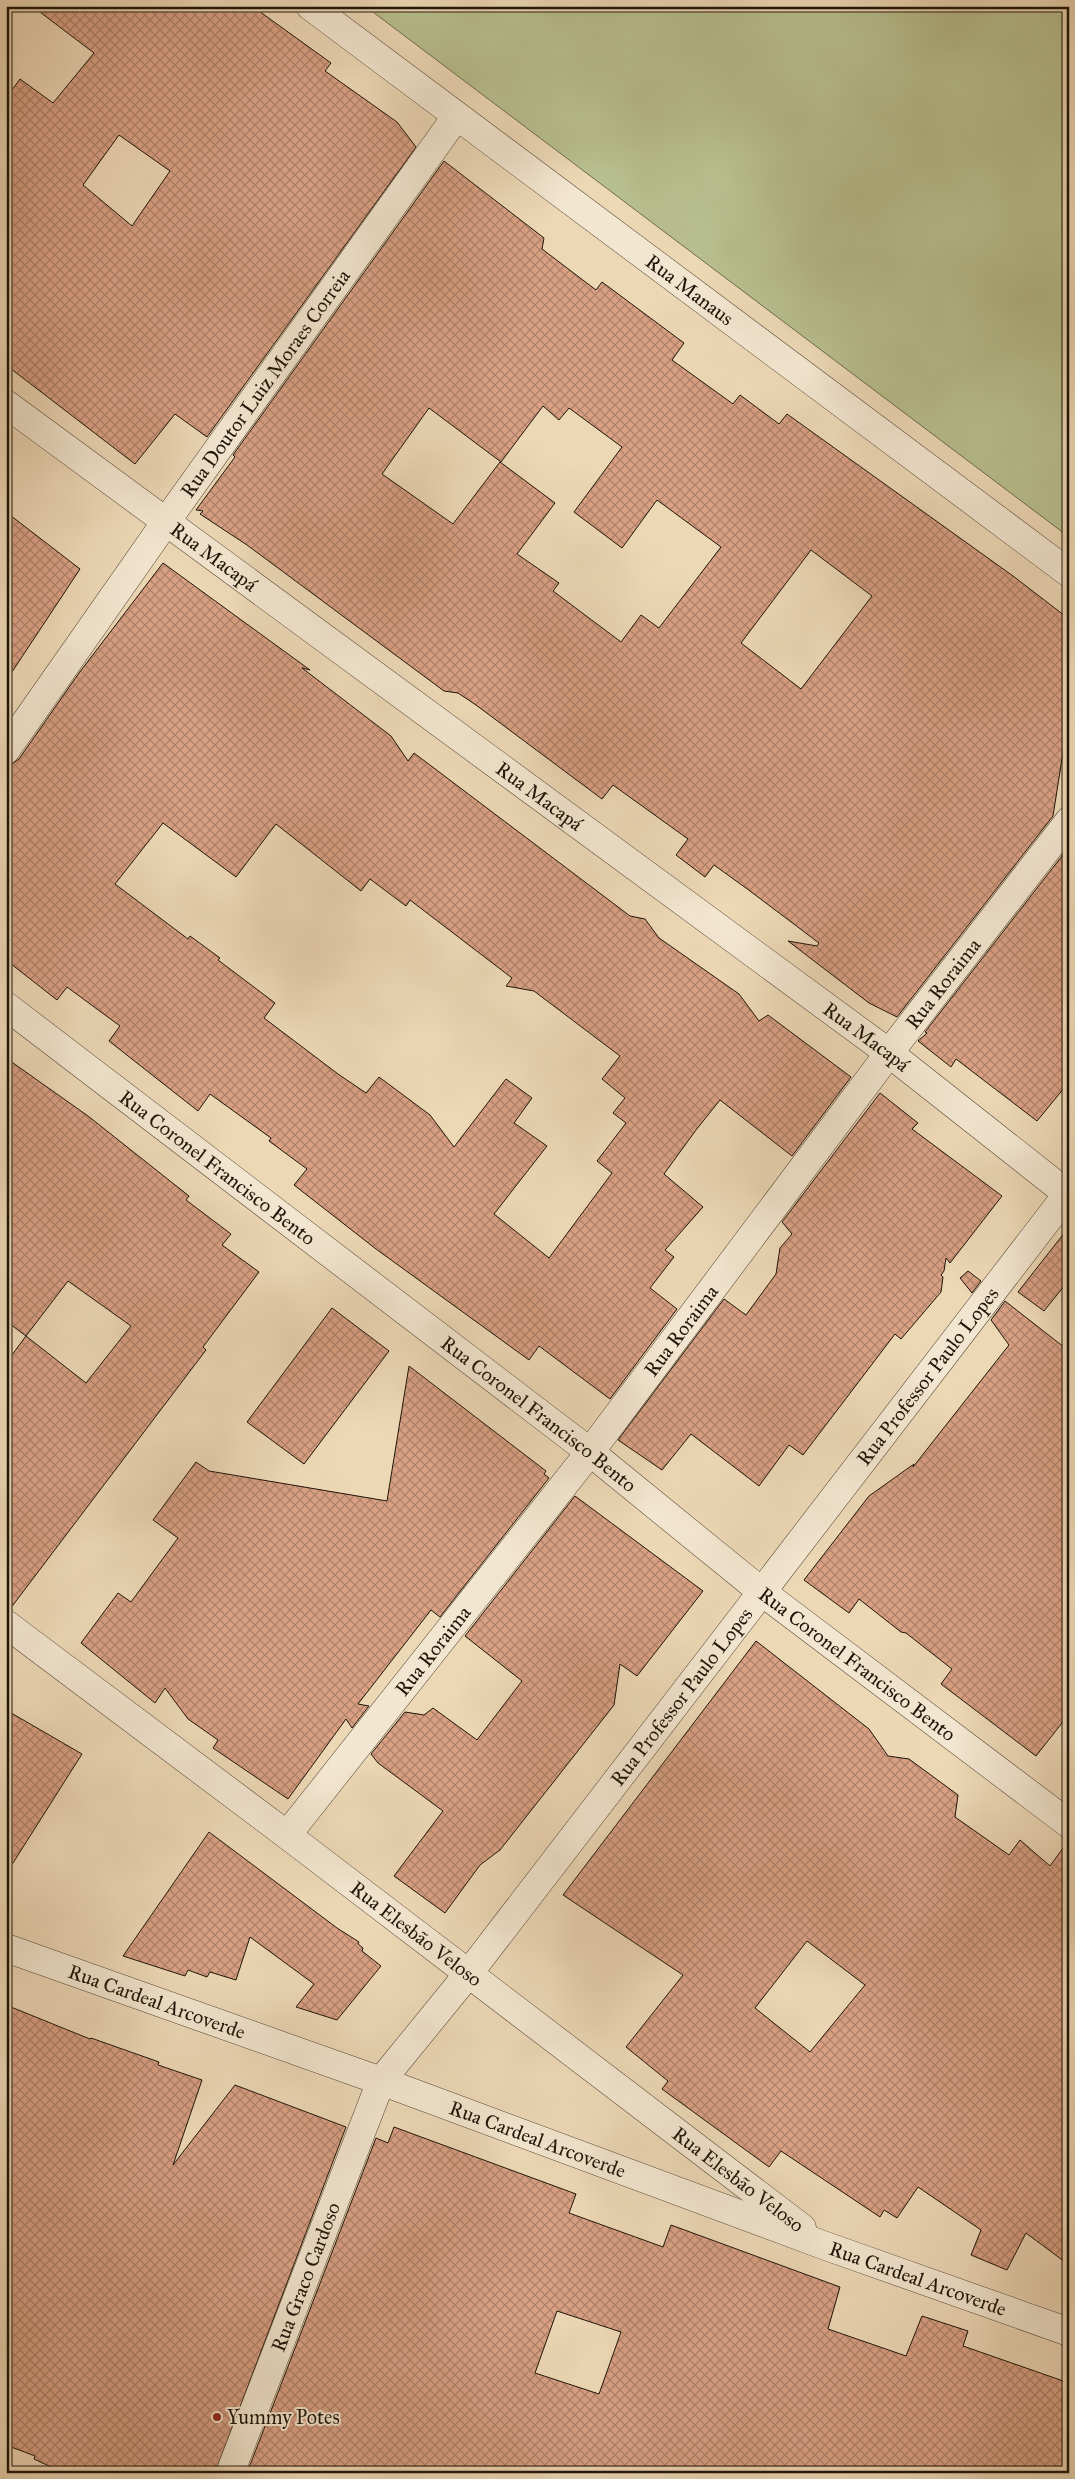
<svg xmlns="http://www.w3.org/2000/svg" width="1075" height="2479" font-family="'IM FELL Great Primer',serif">
<style>
.green{fill:#b8bf8e;stroke:#6b6a4b}
.building{fill:url(#building-cross-hatch);stroke:#1e1408;fill-rule:evenodd}
.lines{fill:none;stroke-linecap:round;stroke-linejoin:round}
.street-casing{stroke:#524534;stroke-width:29}
.street{stroke:#f3e6d0;stroke-width:28}
.poi-dot{fill:#8f2418;stroke:#f3e6d0;stroke-width:2}
.labels{text-anchor:middle;stroke-width:4;stroke-linejoin:round;paint-order:stroke}
.street-label{font-size:20px;fill:#1e1408;stroke:#f3e6d0}
.poi-label{font-size:20px;fill:#1e1408;stroke:#f3e6d0;text-anchor:start}
</style>
<defs>
<pattern id="building-cross-hatch" width="8" height="8" patternUnits="userSpaceOnUse" patternTransform="scale(1.25)"><rect width="8" height="8" fill="#d9a084"/><path d="M0 0l8 8M0 8l8-8" fill="none" stroke="#af816a"/></pattern>
</defs>
<rect width="100%" height="100%" fill="#edd8b6"/>
<filter id="stains"><feTurbulence type="fractalNoise" baseFrequency=".004" numOctaves="4"/><feColorMatrix values="0 0 0 0 .2 0 0 0 0 .09 0 0 0 0 .02 0 0 0 .5 -.17"/></filter>
<radialGradient id="worn" r=".72"><stop offset=".6" stop-color="#630" stop-opacity="0"/><stop offset="1" stop-color="#630" stop-opacity=".3"/></radialGradient>
<polygon class="green" points="365,6 1069,6 1069,537"/>
<g class="building">
<path d="M32 6H252L331 63 325 71 397 122 416 147 207 437 175 414 135 464 6 365V98L20 79 53 103 94 53ZM119 135 170 171 132 226 83 185Z"/>
<path d="M444 161 544 238 542 249 596 290 602 282 684 343 672 360 733 404 740 395 779 424 787 414 1013 576 1069 619V749L1064 746 1053 816 897 1017 869 1003 788 941 817 946 819 943 746 888 714 865 705 877 676 855 688 839 613 785 602 799 476 705 458 693 444 691 247 545 200 514 203 511 196 510 235 457 233 455ZM543 406 559 420 569 408 622 447 574 512 622 548 657 500 721 547 659 628 641 615 621 642 553 591 559 583 517 554 555 503 500 462 453 524 382 474 429 408 501 462ZM811 550 872 596 801 689 741 643Z"/>
<polygon points="6,512 80,569 6,681"/>
<path d="M163 563 310 670 302 668 391 736 408 761 414 753 630 916 645 919 659 938 739 994 759 1021 768 1015 851 1077 792 1156 720 1100 696 1130 664 1174 703 1207 665 1250 674 1257 650 1288 677 1309 610 1399 539 1346 529 1360 376 1249 294 1185 307 1169 269 1141 271 1138 210 1094 198 1111 109 1041 120 1026 67 987 57 1000 6 960V768L19 759 79 673ZM163 823 236 877 276 824 361 891 370 879 406 906 410 900 512 978 506 986 534 991 620 1056 602 1079 625 1098 613 1113 626 1123 597 1161 612 1173 549 1258 494 1214 547 1146 514 1123 532 1098 506 1079 454 1147 430 1115 379 1077 366 1093 338 1074 264 1018 275 1003 218 960 220 958 190 936 188 939 115 884Z"/>
<polygon points="1069,847 1069,1082 1037,1121 956,1059 951,1067 918,1041 927,1033 925,1032"/>
<polygon points="6,1058 88,1116 189,1196 186,1200 231,1234 222,1245 259,1272 203,1347 206,1350 10,1609 6,1609 6,1363 26,1336 86,1383 131,1326 68,1281 26,1336 6,1321"/>
<polygon points="880,1093 918,1123 912,1129 1002,1196 950,1263 946,1258 944,1271 941,1275 943,1277 941,1292 901,1339 895,1334 803,1455 789,1445 759,1486 691,1434 662,1470 618,1440 724,1299 746,1315 776,1274 780,1248 792,1234 782,1222"/>
<polygon points="1069,1227 1069,1280 1044,1311 1018,1292"/>
<polygon points="968,1271 981,1281 972,1293 960,1278"/>
<polygon points="1005,1301 1069,1351 1069,1714 1036,1756 941,1684 952,1669 906,1633 901,1632 859,1599 849,1613 804,1580 869,1496 914,1464 913,1467 1009,1345 991,1320"/>
<polygon points="332,1308 389,1351 304,1464 247,1422"/>
<polygon points="409,1366 546,1471 544,1474 549,1478 440,1617 431,1610 358,1704 369,1706 352,1728 346,1719 288,1799 213,1748 218,1740 188,1719 165,1688 155,1703 81,1643 118,1593 131,1602 178,1538 153,1520 196,1462 209,1471 387,1501"/>
<polygon points="575,1496 703,1591 637,1676 620,1664 614,1705 500,1850 480,1865 445,1913 394,1876 443,1811 378,1763 371,1754 405,1712 424,1715 433,1708 477,1740 522,1681 465,1636"/>
<path d="M756 1641 869 1729 888 1756 909 1759 958 1795 955 1817 1009 1855 1020 1840 1050 1866 1069 1840V2265L1026 2233 1007 2270 971 2255 981 2230 918 2187 897 2218 884 2210 880 2217 781 2151 769 2167 662 2089 668 2081 626 2047 683 1975 563 1895ZM807 1941 865 1985 810 2052 755 2008Z"/>
<polygon points="6,1710 82,1754 6,1874"/>
<polygon points="209,1832 337,1928 359,1942 358,1944 363,1948 362,1951 381,1966 337,2020 296,2007 314,1984 250,1937 236,1980 210,1972 207,1977 188,1970 185,1976 123,1956"/>
<polygon points="6,2005 90,2039 91,2038 159,2062 158,2065 202,2080 173,2165 235,2085 346,2127 215,2473 64,2473 34,2459 35,2456 6,2445"/>
<path d="M394 2127 576 2194 569 2213 663 2247 671 2225 840 2287 828 2329 906 2356 922 2316 968 2331 963 2346 1069 2383V2473H247L376 2138 388 2143ZM557 2311 621 2332 599 2394 535 2373Z"/>
</g>
<g class="lines">
<defs>
<g id="street">
<path id="s1" d="M310 6 1069 573"/>
<path id="s2" d="M6 404 889 1053 1069 1195"/>
<path id="s3" d="M6 750 165 523 456 117"/>
<path id="s4" d="M6 1006 590 1452 762 1592 1069 1824"/>
<path id="s5" d="M6 1624 287 1835 802 2228"/>
<path id="s6" d="M287 1835 590 1452 889 1053 1069 821"/>
<path id="s7" d="M6 1948 381 2081 823 2245 1069 2332"/>
<path id="s8" d="M230 2473 381 2081 469 1973 1069 1192"/>
</g>
</defs>
<use href="#street" class="street-casing"/>
<use href="#street" class="street"/>
</g>
<circle class="poi-dot" cx="217" cy="2417" r="5"/>
<g class="labels">
<g class="street-label">
<text dy="7" stroke="none"><textPath href="#s1" startOffset="474">Rua Manaus</textPath></text>
<text dy="7" stroke="none"><textPath href="#s3" startOffset="449">Rua Doutor Luiz Moraes Correia</textPath></text>
<text dy="7" stroke="none"><textPath href="#s2" startOffset="258">Rua Macapá</textPath></text>
<text dy="7" stroke="none"><textPath href="#s2" startOffset="662">Rua Macapá</textPath></text>
<text dy="7" stroke="none"><textPath href="#s6" startOffset="1075">Rua Roraima</textPath></text>
<text dy="7" stroke="none"><textPath href="#s2" startOffset="1068">Rua Macapá</textPath></text>
<text dy="7" stroke="none"><textPath href="#s4" startOffset="266">Rua Coronel Francisco Bento</textPath></text>
<text dy="7" stroke="none"><textPath href="#s6" startOffset="640">Rua Roraima</textPath></text>
<text dy="7" stroke="none"><textPath href="#s8" startOffset="1312">Rua Professor Paulo Lopes</textPath></text>
<text dy="7" stroke="none"><textPath href="#s4" startOffset="671">Rua Coronel Francisco Bento</textPath></text>
<text dy="7" stroke="none"><textPath href="#s6" startOffset="235">Rua Roraima</textPath></text>
<text dy="7" stroke="none"><textPath href="#s4" startOffset="1076">Rua Coronel Francisco Bento</textPath></text>
<text dy="7" stroke="none"><textPath href="#s8" startOffset="908">Rua Professor Paulo Lopes</textPath></text>
<text dy="7" stroke="none"><textPath href="#s5" startOffset="514">Rua Elesbão Veloso</textPath></text>
<text dy="7" stroke="none"><textPath href="#s7" startOffset="160">Rua Cardeal Arcoverde</textPath></text>
<text dy="7" stroke="none"><textPath href="#s7" startOffset="565">Rua Cardeal Arcoverde</textPath></text>
<text dy="7" stroke="none"><textPath href="#s5" startOffset="919">Rua Elesbão Veloso</textPath></text>
<text dy="7" stroke="none"><textPath href="#s8" startOffset="210">Rua Graco Cardoso</textPath></text>
<text dy="7" stroke="none"><textPath href="#s7" startOffset="970">Rua Cardeal Arcoverde</textPath></text>
</g>
<g class="poi-label">
<text x="227" y="2424">Yummy Potes</text>
</g>
</g>
<rect width="1075" height="2479" fill="none" stroke="#edd8b6" stroke-width="25"/>
<rect x="8" y="8" width="1060" height="2464" fill="none" stroke="#1e1408" stroke-width="2.5"/>
<rect x="12" y="12" width="1050" height="2454" fill="none" stroke="#1e1408"/>
<rect width="100%" height="100%" filter="url(#stains)"/>
<rect width="100%" height="100%" fill="url(#worn)"/>
</svg>
